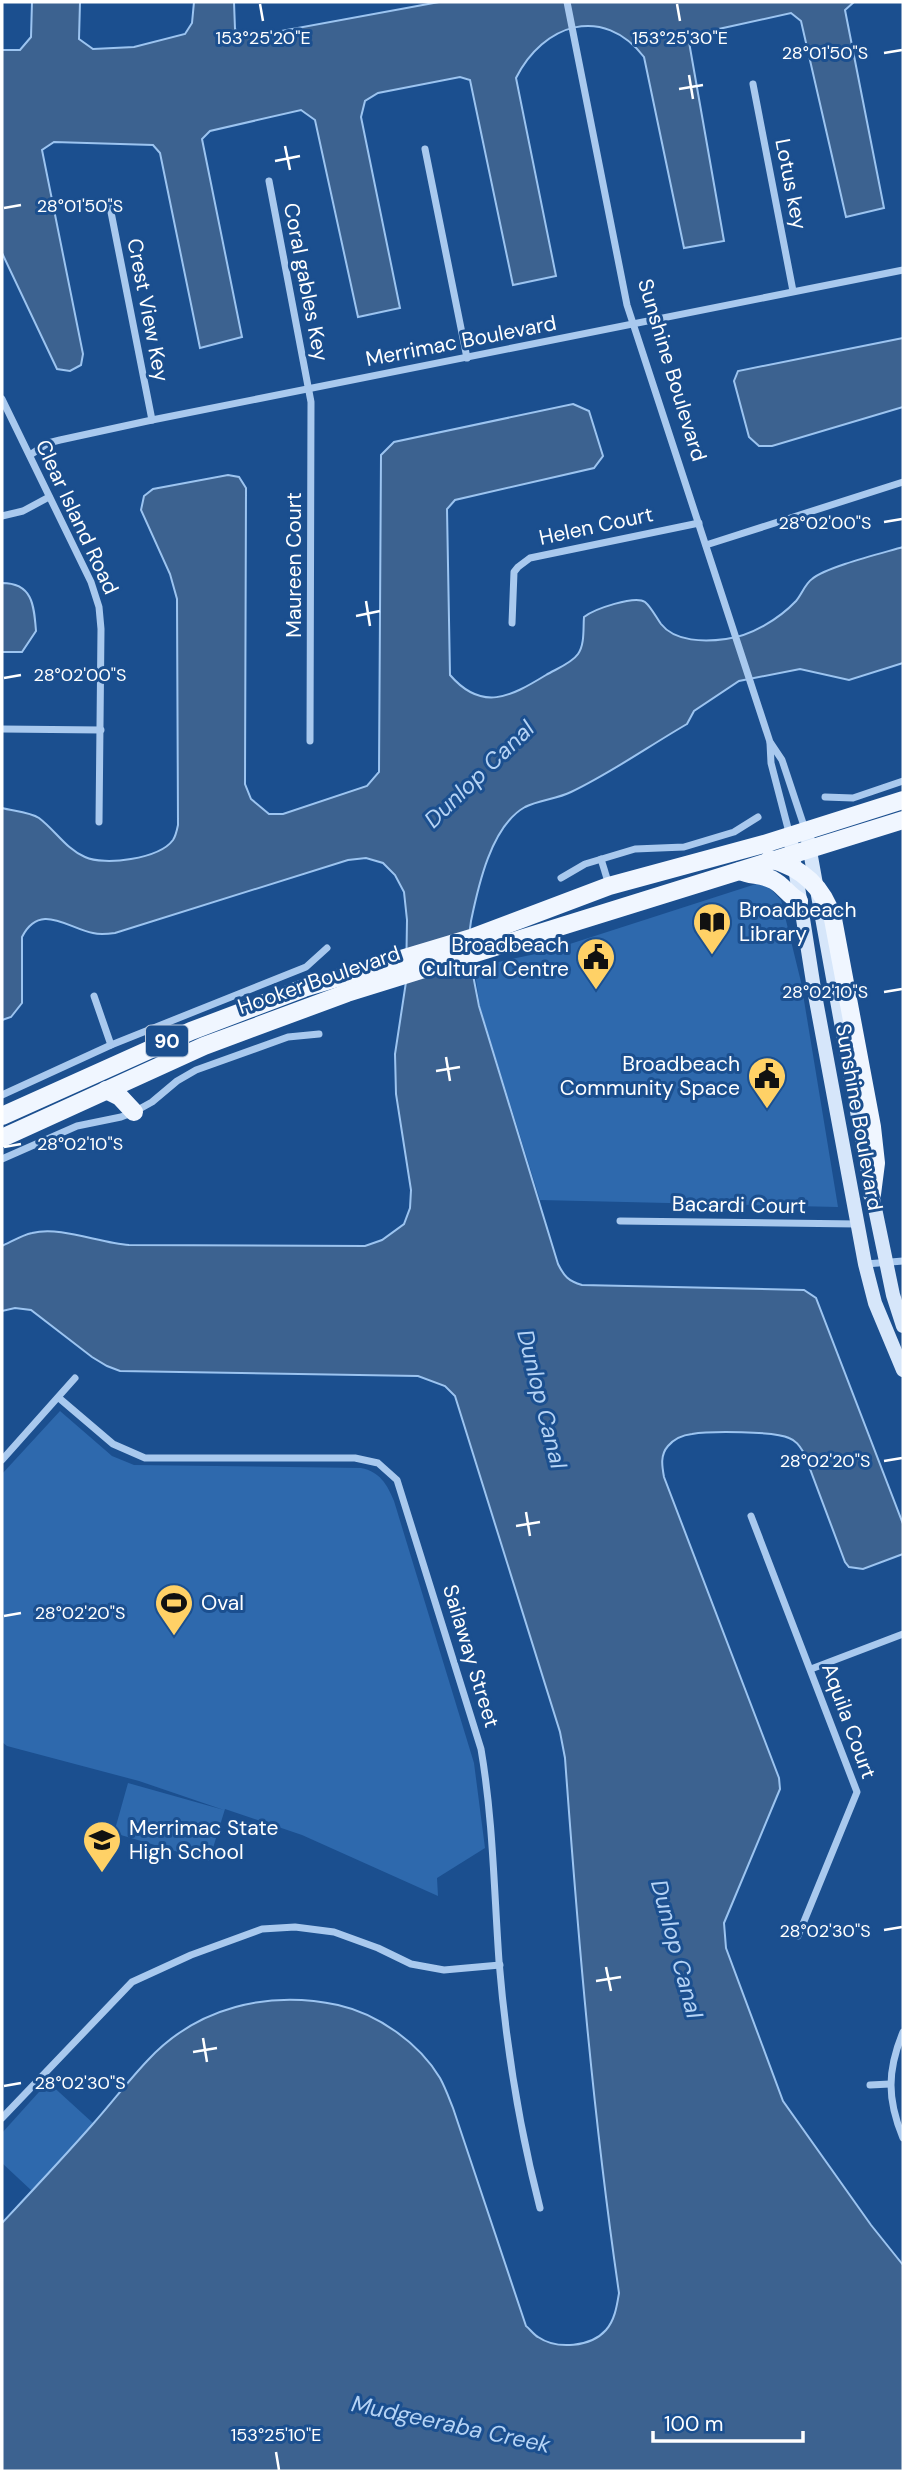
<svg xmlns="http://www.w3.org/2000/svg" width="905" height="2473" font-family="'DM Sans',sans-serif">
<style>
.green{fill:#2e69ad}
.water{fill:#3c6290;stroke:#9cc4f0;stroke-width:2}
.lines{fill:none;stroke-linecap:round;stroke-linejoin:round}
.street{stroke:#a9c9ee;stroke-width:7}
.secondary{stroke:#d6e6fa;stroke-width:14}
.primary{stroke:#f0f6ff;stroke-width:18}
.ticks{fill:none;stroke:#fff;stroke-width:2.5}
.labels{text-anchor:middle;stroke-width:6;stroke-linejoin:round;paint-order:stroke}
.shield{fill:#1b4f8f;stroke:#bbcadd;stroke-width:2}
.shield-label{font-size:19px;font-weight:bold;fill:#fff}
.street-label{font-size:21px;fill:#fff;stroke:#1b4f8f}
.poi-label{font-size:21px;fill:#fff;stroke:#1b4f8f;text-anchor:start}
.water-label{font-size:23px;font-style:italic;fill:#b5d3f5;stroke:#1b4f8f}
.ticks-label{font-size:18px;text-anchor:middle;fill:#fff;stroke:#1b4f8f;stroke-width:6;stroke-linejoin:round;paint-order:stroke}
</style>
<rect width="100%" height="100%" fill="#1b4f8f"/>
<g class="green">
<polygon points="759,883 767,885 781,900 801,982 838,1207 540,1200 480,1007 474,967 545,952"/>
<path d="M60 1411 112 1456 134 1465 361 1468C380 1472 387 1484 394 1501L474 1763 485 1848 437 1878 438 1896 302 1835 225 1809 209 1861 114 1833 128 1783 224 1810 139 1781 7 1746 2 1742V1474Z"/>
<polygon points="48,2082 94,2124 32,2191 2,2163 2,2133"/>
</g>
<g class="water">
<path d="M32 2H80L79 39 93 49 134 47 185 34 192 23 194 2H234L235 29 249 37 439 2H854L845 10 884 208 846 217 801 21 791 13 696 34 689 42 724 241 684 248 644 57C603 4 543 24 516 78L556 276 513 285 470 80 460 77 378 93 365 101 361 117 400 308 358 317 315 120 301 110 210 131 202 139 242 337 200 348 160 153 153 145 54 142 42 150 83 354 81 365 70 371 57 369 2 253V50H20L31 37Z"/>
<polygon points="903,338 903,407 772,446 759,446 749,437 734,381 738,371"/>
<path d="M573 404 589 411 603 456 594 468 455 500 447 509 450 675C482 712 510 697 546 675 556 669 572 663 578 654 585 644 583 628 584 617 594 609 635 595 645 602 651 607 656 617 661 624 675 642 705 642 726 639 751 636 779 619 796 601 802 594 805 584 812 579 826 567 883 553 903 547V663L849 680 800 669 739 681 694 711 687 724C649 746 611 773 571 792 557 799 539 800 525 807 491 826 478 887 471 921 466 948 474 979 479 1006L558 1264C564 1276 568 1281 582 1285L804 1290 816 1298 903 1524V1554L863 1569 849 1567 845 1562 804 1453C800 1447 797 1441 789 1438 775 1431 709 1431 692 1434 683 1435 674 1439 668 1446 660 1455 662 1466 664 1477L779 1778 780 1789 724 1923 726 1948 783 2101 871 2225 903 2265V2471H2V2223C32 2191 63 2158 92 2125 111 2104 128 2081 148 2060 197 2007 269 1990 338 2005 378 2014 419 2043 440 2078 445 2087 449 2098 453 2108L526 2326C530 2329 534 2335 538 2337 557 2350 591 2347 606 2330 615 2320 617 2305 619 2293 593 2115 578 1937 565 1758L560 1732 455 1396 445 1386 418 1376 120 1371 107 1366 92 1357 31 1310 15 1308 2 1311V1246C11 1242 22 1235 32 1233 61 1226 99 1243 129 1245L365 1246 382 1240 404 1224 410 1208 411 1190 396 1094 395 1054 406 982 407 920 404 892 395 875 383 863 366 858 348 860 115 933C108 934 100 935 93 933 67 928 40 902 22 937V1003L11 1017 2 1020V808C13 811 30 812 39 818 55 830 66 849 85 857 104 866 159 859 173 840 175 837 177 830 178 825L177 599 170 574 141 510 144 496 153 489 228 475 239 477 246 488 245 784 251 799 269 814H283L367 786 379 772 381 455 394 442Z"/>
<path d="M2 583C33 583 34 606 36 631L22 652H2Z"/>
</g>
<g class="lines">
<g class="street">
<polyline points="567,2 627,305 770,742 782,760 805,829"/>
<polyline points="753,84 793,291"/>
<polyline points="425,149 467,358"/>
<polyline points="269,181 311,402 310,741"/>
<polyline points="110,207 152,420"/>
<polyline points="2,399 91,582 99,607 101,629 99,822"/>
<polyline points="30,455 48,443 60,440 152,420 903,270"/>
<polyline points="2,516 23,511 49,497"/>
<polyline points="706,545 903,482"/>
<polyline points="512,623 514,572 518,567 530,558 699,523"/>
<polyline points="2,729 101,730"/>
<polyline points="770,743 771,763 790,836"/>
<polyline points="825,797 853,798 903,781"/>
<polyline points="601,859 609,885"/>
<polyline points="561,878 585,864 635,849 684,847 734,832 758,817"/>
<polyline points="94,996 111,1045"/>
<polyline points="2,1095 111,1045 306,967 327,948"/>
<polyline points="2,1159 77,1126 121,1117 134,1112 152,1102 177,1081 196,1070 288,1037 319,1034"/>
<polyline points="620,1221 857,1224"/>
<polyline points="866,1264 903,1261"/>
<path d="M59 1398 113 1444 145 1458H355L378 1463 397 1480 481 1749C493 1819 494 1890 499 1961 506 2045 519 2127 540 2208"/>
<polyline points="2,1460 75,1378"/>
<polyline points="751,1516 857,1792 798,1936"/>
<polyline points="811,1669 903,1634"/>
<path d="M903 2032C887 2071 887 2099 903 2138"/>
<polyline points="870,2085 890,2084"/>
<polyline points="2,2118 132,1982 191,1955 262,1929 295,1927 334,1932 378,1948 411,1964 444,1970 500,1965"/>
</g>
<g class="secondary">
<polyline points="790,836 815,995 865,1264 875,1303 903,1370"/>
<polyline points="808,840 872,1194 893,1295 903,1326"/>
</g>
<g class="primary">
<path d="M770 859C803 868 823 887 833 919L872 1127 876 1163 872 1194"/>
<path d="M740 871C751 876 762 874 773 880 783 885 788 895 799 901"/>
<polyline points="106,1090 120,1097 134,1112"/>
<polyline points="2,1116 191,1031 304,988 474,937 609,886 764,844 903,800"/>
<polyline points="2,1138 204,1046 347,993 903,820"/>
</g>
</g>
<path class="ticks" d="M260 4 263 21M677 4 680 21M884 53 902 50M689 75 693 99M679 89 703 85M285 146 290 170M275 161 300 156M4 208 21 205M884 522 902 519M366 601 370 626M356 616 380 611M4 678 21 675M884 992 902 989M446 1057 450 1081M436 1071 460 1067M4 1147 21 1144M884 1461 902 1458M526 1512 530 1536M516 1526 540 1522M4 1616 21 1613M884 1930 902 1927M606 1967 611 1991M596 1981 621 1977M203 2038 207 2062M193 2052 217 2048M4 2086 21 2083M276 2452 279 2470"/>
<defs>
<symbol id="library-pin" viewBox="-11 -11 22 30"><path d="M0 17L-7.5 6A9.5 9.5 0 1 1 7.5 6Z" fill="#ffd166" stroke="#1b4f8f"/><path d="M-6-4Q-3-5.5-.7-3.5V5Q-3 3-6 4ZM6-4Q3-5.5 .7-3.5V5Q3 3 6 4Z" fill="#111"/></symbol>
<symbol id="civic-pin" viewBox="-11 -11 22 30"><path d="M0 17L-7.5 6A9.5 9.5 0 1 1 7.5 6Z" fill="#ffd166" stroke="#1b4f8f"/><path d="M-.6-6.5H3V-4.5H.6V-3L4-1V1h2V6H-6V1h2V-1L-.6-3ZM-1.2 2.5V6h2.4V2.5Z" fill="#111"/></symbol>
<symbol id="stadium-pin" viewBox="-11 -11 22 30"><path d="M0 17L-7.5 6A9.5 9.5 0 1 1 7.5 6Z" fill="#ffd166" stroke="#1b4f8f"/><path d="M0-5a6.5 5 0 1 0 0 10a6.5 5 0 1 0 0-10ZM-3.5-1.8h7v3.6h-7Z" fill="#111"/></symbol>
<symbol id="school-pin" viewBox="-11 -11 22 30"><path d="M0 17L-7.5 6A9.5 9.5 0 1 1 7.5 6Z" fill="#ffd166" stroke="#1b4f8f"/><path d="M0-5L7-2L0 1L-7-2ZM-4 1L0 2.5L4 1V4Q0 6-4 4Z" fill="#111"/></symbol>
</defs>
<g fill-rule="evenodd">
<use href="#library-pin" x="690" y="900" width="44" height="60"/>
<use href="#civic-pin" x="574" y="935" width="44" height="60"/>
<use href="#civic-pin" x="745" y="1054" width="44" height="60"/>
<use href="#stadium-pin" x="152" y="1581" width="44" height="60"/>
<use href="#school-pin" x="80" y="1818" width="44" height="60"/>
</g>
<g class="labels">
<rect class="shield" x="146" y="1025.5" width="42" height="31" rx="5"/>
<g class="shield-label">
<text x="167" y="1048">90</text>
</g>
<g class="street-label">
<text transform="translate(791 184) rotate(79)" y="7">Lotus key</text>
<text transform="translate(306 282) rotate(79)" y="7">Coral gables Key</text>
<text transform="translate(148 310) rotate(79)" y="7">Crest View Key</text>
<text transform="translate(461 341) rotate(-11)" y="7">Merrimac Boulevard</text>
<text transform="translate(672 370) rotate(73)" y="7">Sunshine Boulevard</text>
<text transform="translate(77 517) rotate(65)" y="7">Clear Island Road</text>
<text transform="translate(596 526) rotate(-12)" y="7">Helen Court</text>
<text transform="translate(294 565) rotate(-90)" y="7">Maureen Court</text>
<text transform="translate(319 980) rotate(-19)" y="7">Hooker Boulevard</text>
<text transform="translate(859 1117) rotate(80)" y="7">Sunshine Boulevard</text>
<text transform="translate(739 1205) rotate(1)" y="7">Bacardi Court</text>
<text transform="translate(471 1656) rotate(73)" y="7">Sailaway Street</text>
<text transform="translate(849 1721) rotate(70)" y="7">Aquila Court</text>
</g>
<g class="poi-label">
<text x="739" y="917">Broadbeach<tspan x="739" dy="24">Library</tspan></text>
<text x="569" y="952" text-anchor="end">Broadbeach<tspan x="569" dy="24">Cultural Centre</tspan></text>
<text x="740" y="1071" text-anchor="end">Broadbeach<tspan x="740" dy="24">Community Space</tspan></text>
<text x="201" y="1610">Oval</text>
<text x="129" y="1835">Merrimac State<tspan x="129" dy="24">High School</tspan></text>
</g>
<g class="water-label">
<text transform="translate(479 774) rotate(-44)" y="8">Dunlop Canal</text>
<text transform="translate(542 1399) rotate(76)" y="8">Dunlop Canal</text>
<text transform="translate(677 1949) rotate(75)" y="8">Dunlop Canal</text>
<text transform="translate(451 2424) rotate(12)" y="8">Mudgeeraba Creek</text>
</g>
</g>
<g class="ticks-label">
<text x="263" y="44">153°25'20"E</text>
<text x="680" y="44">153°25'30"E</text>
<text x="825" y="59">28°01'50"S</text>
<text x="80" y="212">28°01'50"S</text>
<text x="825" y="529">28°02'00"S</text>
<text x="80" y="681">28°02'00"S</text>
<text x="825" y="998">28°02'10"S</text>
<text x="80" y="1150">28°02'10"S</text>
<text x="825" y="1467">28°02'20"S</text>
<text x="80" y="1619">28°02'20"S</text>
<text x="825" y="1937">28°02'30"S</text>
<text x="80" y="2089">28°02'30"S</text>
<text x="276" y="2441">153°25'10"E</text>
</g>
<rect width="905" height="2473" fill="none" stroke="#ffffff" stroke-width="7"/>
<path d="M653 2431v10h150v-10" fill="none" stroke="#ffffff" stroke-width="3.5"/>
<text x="664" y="2431" font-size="21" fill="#ffffff" stroke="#1b4f8f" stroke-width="5" paint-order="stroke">100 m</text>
</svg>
